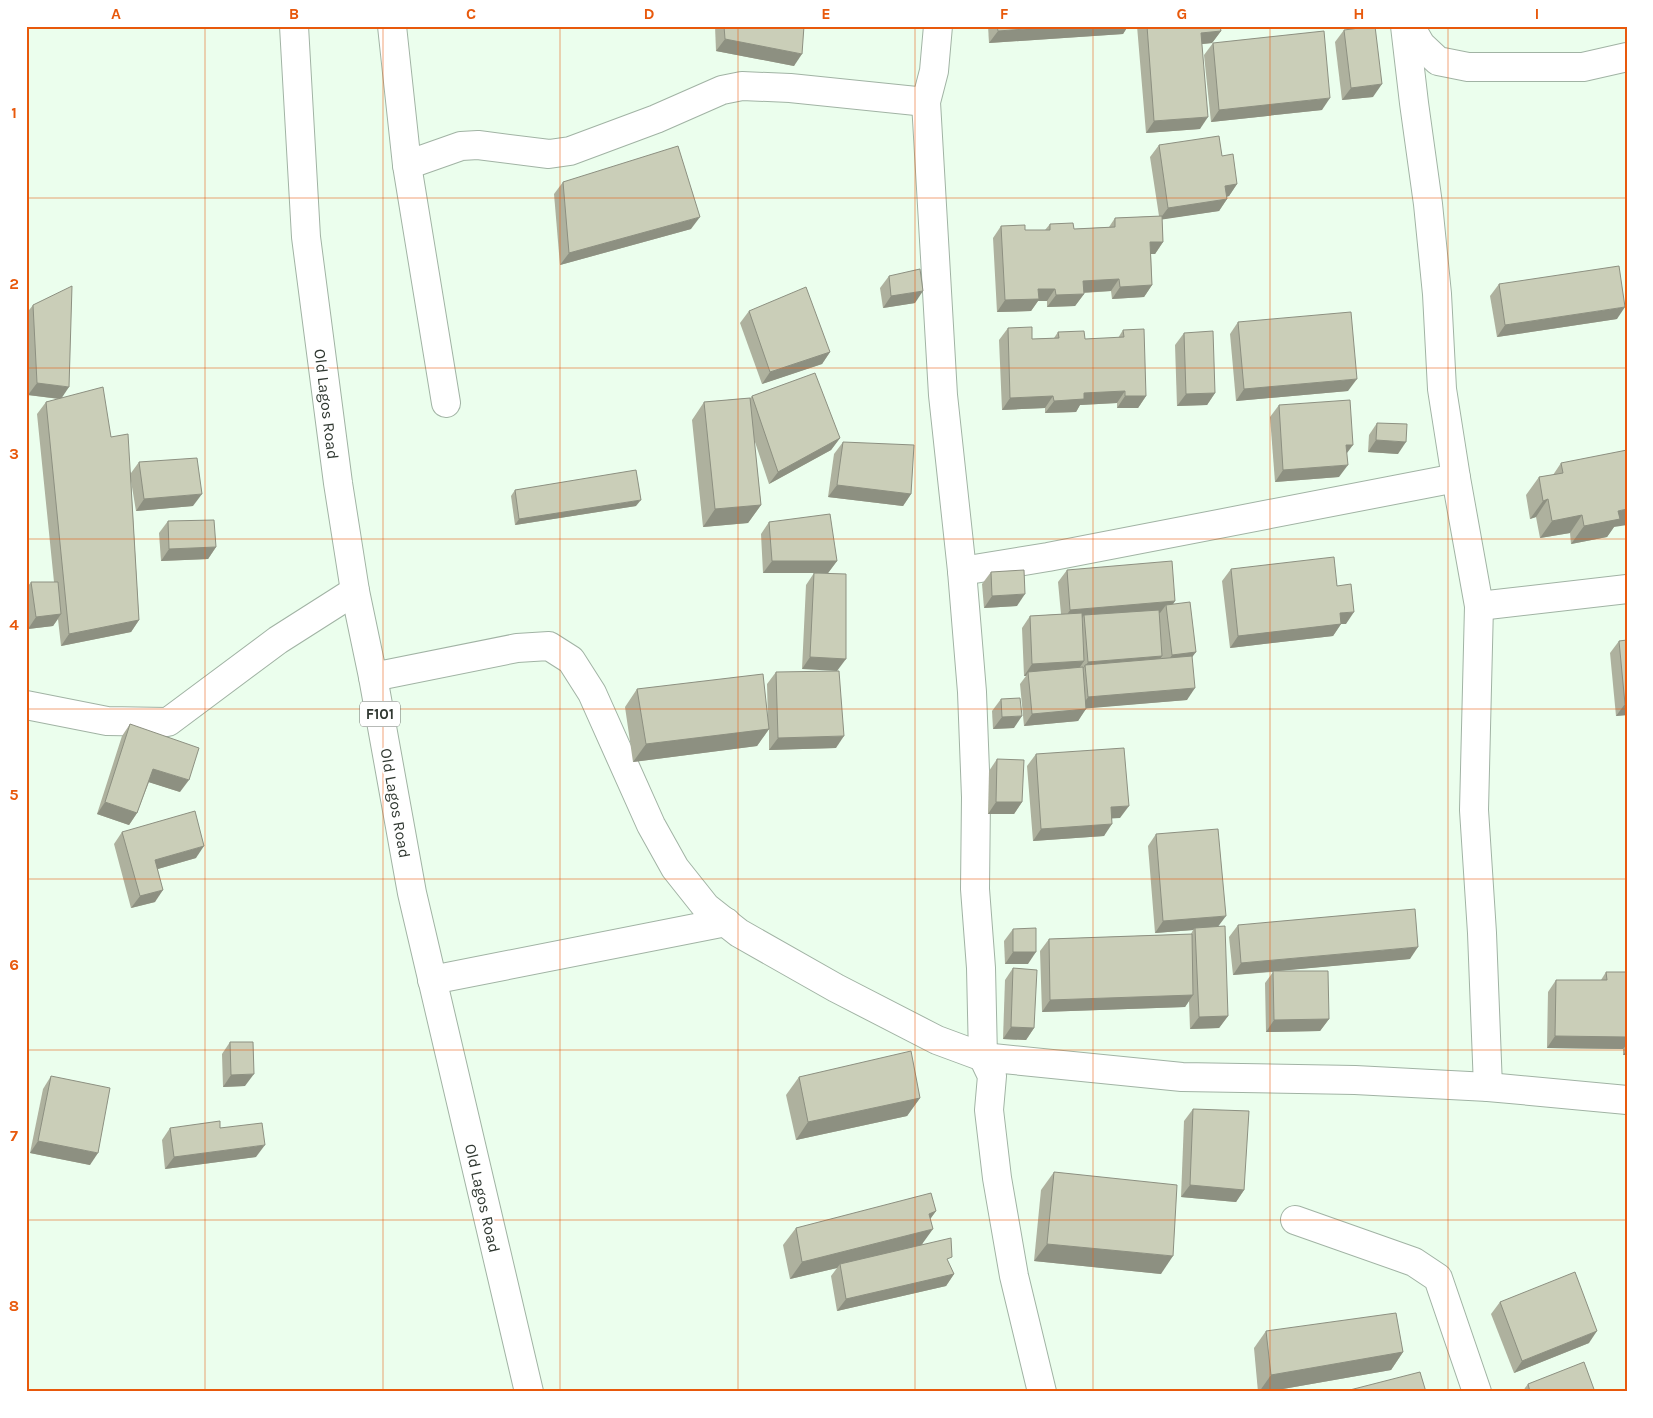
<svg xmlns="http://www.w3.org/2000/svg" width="1653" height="1418" font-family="Karla,sans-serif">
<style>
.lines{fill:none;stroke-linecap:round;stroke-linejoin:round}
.minor-casing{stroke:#a1b3a4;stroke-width:30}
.major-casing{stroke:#a1b3a4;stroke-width:30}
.minor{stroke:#fff;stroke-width:28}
.major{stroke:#fff;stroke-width:28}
.wall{fill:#aeb19e}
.shaded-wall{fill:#8d9081}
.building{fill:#caceb8;stroke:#8d9081}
.grid{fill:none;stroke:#e8590c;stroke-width:1;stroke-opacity:0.55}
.labels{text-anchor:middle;stroke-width:4;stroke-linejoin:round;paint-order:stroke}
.shield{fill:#fff;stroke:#6e746f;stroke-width:1}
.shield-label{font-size:15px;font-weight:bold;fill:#303831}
.street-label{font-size:16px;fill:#303831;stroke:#fff}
.neatline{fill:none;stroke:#e8590c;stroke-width:2}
.grid-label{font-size:16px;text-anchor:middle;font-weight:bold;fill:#e8590c}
</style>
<rect width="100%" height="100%" fill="#ebfeed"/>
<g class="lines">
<defs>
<g id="minor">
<polyline points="392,26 407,165 446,403"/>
<polyline points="938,26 934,71 926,102 943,395 962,571 972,692 976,797 975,889 981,968 983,1057 992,1076 989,1110 997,1178 1014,1276 1042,1392"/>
<polyline points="1405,26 1414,103 1428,204 1437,294 1442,389 1456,478 1479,606 1474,810 1482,933 1488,1087"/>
<polyline points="1410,26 1421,45 1438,61 1468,67 1583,67 1627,57"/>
<polyline points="407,165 461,146 478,145 549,154 570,151 656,119 722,90 742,86 790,88 926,102"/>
<polyline points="962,571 1048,557 1456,478"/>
<polyline points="1479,606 1627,589"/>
<polyline points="373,677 517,648 549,646 571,660 592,693 651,825 675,868 706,907 739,933 836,988 937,1040 983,1057 1182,1077 1355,1080 1488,1087 1627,1100"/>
<polyline points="26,705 107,721 168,722 278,640 355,591"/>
<polyline points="432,980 726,922"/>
<polyline points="1295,1220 1414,1262 1438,1278 1477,1392"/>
</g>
<polyline id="major" points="294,26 306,237 338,483 355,591 373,677 412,893 529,1392"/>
</defs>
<use href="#minor" class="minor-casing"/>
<use href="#major" class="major-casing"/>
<use href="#minor" class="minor"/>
<use href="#major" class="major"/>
</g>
<g class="wall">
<polygon points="715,26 804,26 794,66 716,51"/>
<polygon points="988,26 1128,26 1123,34 989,43"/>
<polygon points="1137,26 1220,26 1221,31 1212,43 1202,44 1200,129 1146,133"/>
<polygon points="1344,30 1373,97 1342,100 1335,42"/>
<polygon points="1213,43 1322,110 1211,122 1204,55"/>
<polygon points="1159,145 1222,156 1237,184 1229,196 1227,197 1227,199 1219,211 1162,219 1163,242 1155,254 1151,254 1152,285 1144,297 1112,299 1111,291 1084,293 1084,294 1075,306 1047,307 1047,301 1038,301 1031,311 997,312 993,238 1001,226 1025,230 1045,230 1050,224 1074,229 1109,227 1115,218 1159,216 1150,157"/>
<polygon points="563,182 691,229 560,265 554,194"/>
<polygon points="889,276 915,303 883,308 880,288"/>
<polygon points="1499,284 1617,319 1497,337 1490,296"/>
<polygon points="33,305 62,398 111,437 131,473 139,462 193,506 136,511 131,481 139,620 131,632 61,646 58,619 53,626 28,629 26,620 26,589 31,582 54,582 37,414 46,402 59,399 28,395 26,358 26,314"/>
<polygon points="749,311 830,352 822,364 762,384 740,323"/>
<polygon points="1238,322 1348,391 1236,401 1230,334"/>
<polygon points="1008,328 1032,339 1054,338 1058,332 1085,339 1118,338 1123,330 1146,396 1138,408 1117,408 1117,403 1080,405 1076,412 1045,413 1045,408 1002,410 999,340"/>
<polygon points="1184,333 1215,393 1207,405 1177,406 1175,345"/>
<polygon points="752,396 840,438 831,450 769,484 754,439 761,505 748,523 703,527 692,420 704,402 750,398"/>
<polygon points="1279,405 1339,477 1275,482 1270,417"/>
<polygon points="1377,423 1398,454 1368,452 1369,435"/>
<polygon points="843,442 911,494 903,506 828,497 834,454"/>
<polygon points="1561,463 1614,527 1607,537 1571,544 1570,533 1540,538 1536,517 1530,519 1526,495 1539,477 1553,475"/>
<polygon points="515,490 636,506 515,525 511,496"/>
<polygon points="168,521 216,547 208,559 161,561 159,533"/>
<polygon points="769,522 837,561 828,573 817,573 846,659 802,669 806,585 814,573 763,573 761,534"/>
<polygon points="1231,569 1337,586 1346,624 1341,624 1333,636 1230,648 1222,581"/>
<polygon points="1067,570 1175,601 1173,604 1196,652 1192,656 1187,700 1086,708 1078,721 1024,726 1020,684 1026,676 1024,676 1022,628 1030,616 1061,614 1058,582"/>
<polygon points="991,572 1017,606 984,608 982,584"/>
<polygon points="1619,641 1627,715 1616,716 1610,653"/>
<polygon points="776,672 836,748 769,750 769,729 757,746 633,762 625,707 637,689 768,723 767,684"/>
<polygon points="1001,699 1014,728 993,729 992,711"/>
<polygon points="130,724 180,792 149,782 137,813 129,825 97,814 122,736"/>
<polygon points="1036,754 1120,818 1112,818 1104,836 1033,841 1027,766"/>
<polygon points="997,759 1022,802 1014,814 988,814 989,771"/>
<polygon points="122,832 196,858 158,869 155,902 131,908 114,844"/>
<polygon points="1156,834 1218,927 1228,1016 1219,1028 1190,1029 1189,1001 1185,1007 1042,1012 1040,951 1049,939 1191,934 1193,930 1155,933 1148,846"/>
<polygon points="1238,925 1410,959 1275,971 1329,1019 1320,1031 1266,1032 1265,983 1273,972 1233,975 1229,937"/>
<polygon points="1013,929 1028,964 1005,964 1004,941"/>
<polygon points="1013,968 1034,1028 1026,1040 1003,1039 1005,980"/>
<polygon points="1606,972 1627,972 1627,1055 1623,1055 1623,1049 1547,1048 1548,992 1556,980 1601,980"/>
<polygon points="230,1042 245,1086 223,1087 222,1054"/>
<polygon points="51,1076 90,1165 30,1153 43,1089"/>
<polygon points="799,1077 920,1098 907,1116 796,1140 786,1095"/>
<polygon points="1193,1109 1244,1190 1236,1202 1181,1197 1184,1121"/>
<polygon points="170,1128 220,1128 256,1157 165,1169 162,1140"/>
<polygon points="1054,1172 1161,1274 1034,1261 1041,1190"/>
<polygon points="936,1211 930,1219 922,1245 948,1262 954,1274 946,1286 837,1311 831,1276 837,1268 790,1279 783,1245 796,1228"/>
<polygon points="1500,1302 1589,1343 1514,1373 1491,1314"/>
<polygon points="1266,1331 1403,1352 1391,1370 1266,1392 1258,1392 1254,1348"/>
<polygon points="1528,1384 1595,1392 1522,1392"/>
</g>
<g class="shaded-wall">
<polygon points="1067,26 1128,26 1123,34 989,43 998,31"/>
<polygon points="1221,31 1212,43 1193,45 1201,33"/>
<polygon points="725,39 802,54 794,66 716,51"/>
<polygon points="1382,84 1373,97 1342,100 1351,88"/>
<polygon points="1330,98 1322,110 1211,122 1219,110"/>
<polygon points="1208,117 1200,129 1146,133 1154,121"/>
<polygon points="1237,184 1229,196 1217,198 1225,186"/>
<polygon points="1227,199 1219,211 1159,220 1168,208"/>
<polygon points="700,217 691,229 560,265 569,253"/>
<polygon points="1150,242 1163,242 1155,254 1142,254"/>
<polygon points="1119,279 1111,291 1075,293 1083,281"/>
<polygon points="1152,285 1144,297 1112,299 1120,287"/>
<polygon points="1038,289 1055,289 1047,301 1038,301 1031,311 997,312 1005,300"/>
<polygon points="923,291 915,303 883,308 891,296"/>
<polygon points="1084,294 1075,306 1047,307 1056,295"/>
<polygon points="1625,307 1617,319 1497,337 1505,325"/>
<polygon points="830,352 822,364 762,384 770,372"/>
<polygon points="1357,379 1348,391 1236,401 1244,389"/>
<polygon points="37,383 69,387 61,399 28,395"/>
<polygon points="1125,391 1117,403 1080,405 1076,412 1045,413 1054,401 1084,393"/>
<polygon points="1215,393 1207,405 1177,406 1186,394"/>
<polygon points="1053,396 1045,408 1002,410 1010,398"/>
<polygon points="1125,396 1146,396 1138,408 1117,408"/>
<polygon points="840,438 831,450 769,484 778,472"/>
<polygon points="1376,440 1406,442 1398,454 1368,452"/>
<polygon points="1346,445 1353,445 1344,457"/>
<polygon points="1348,465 1339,477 1275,482 1283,470"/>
<polygon points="837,485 911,494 903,506 828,497"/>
<polygon points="202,494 193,506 136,511 144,499"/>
<polygon points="1548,499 1536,517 1530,519 1543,501"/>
<polygon points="641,500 636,506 515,525 519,519"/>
<polygon points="761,505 748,523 703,527 715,509"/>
<polygon points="1627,509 1627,525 1614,527 1607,537 1571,544 1584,526 1618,511"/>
<polygon points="1582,515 1570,533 1540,538 1552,521"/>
<polygon points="216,547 208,559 161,561 169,549"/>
<polygon points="772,561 837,561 828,573 763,573"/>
<polygon points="1025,594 1017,606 984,608 992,596"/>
<polygon points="1175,601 1167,613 1166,605 1160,613 1084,620 1084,615 1081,620 1062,622 1070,610"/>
<polygon points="1354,612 1346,624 1341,624 1333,636 1230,648 1238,636 1340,613"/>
<polygon points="61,614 53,626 28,629 36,617"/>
<polygon points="139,620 131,632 61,646 69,634"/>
<polygon points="1196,652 1187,664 1163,667 1172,655"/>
<polygon points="1162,656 1154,668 1085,665 1079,674 1088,662"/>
<polygon points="810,657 846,659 837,671 802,669"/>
<polygon points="1084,661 1076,673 1028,672 1026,676 1024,676 1032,664"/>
<polygon points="1195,688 1187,700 1080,709 1088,697"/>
<polygon points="1625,704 1627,704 1627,715 1616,716"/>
<polygon points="1086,709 1078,721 1024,726 1032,714"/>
<polygon points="1022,716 1014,728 993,729 1002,717"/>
<polygon points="769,729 757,746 633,762 646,744"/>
<polygon points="844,736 836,748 769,750 778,738"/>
<polygon points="153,769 189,780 180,792 145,781"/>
<polygon points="105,802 137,813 129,825 97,814"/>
<polygon points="996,802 1022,802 1014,814 988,814"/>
<polygon points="1129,806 1120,818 1102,819 1111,807"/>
<polygon points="1112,824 1104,836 1033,841 1041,829"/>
<polygon points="204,846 196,858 147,872 155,860"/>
<polygon points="163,890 155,902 131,908 140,896"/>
<polygon points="1226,916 1217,928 1195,928 1193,930 1155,933 1163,921"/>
<polygon points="1418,947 1410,959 1233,975 1241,963"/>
<polygon points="1013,952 1036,952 1028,964 1005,964"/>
<polygon points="1193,995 1185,1007 1042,1012 1050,1000"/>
<polygon points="1228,1016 1219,1028 1190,1029 1199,1017"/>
<polygon points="1329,1019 1320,1031 1266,1032 1274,1020"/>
<polygon points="1011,1027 1034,1028 1026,1040 1003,1039"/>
<polygon points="1555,1036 1627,1037 1627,1044 1623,1049 1547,1048"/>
<polygon points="1627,1050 1627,1055 1623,1055"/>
<polygon points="254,1074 245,1086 223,1087 231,1075"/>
<polygon points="920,1098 907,1116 796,1140 808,1122"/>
<polygon points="38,1141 98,1153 90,1165 30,1153"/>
<polygon points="265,1145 256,1157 165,1169 174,1157"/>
<polygon points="1190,1185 1244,1190 1236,1202 1181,1197"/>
<polygon points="936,1211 923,1229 929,1214"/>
<polygon points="933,1229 920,1247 840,1264 837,1268 790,1279 802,1262"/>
<polygon points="1047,1244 1173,1256 1161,1274 1034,1261"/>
<polygon points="954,1274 946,1286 837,1311 846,1299"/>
<polygon points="1597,1331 1589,1343 1514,1373 1522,1361"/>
<polygon points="1403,1352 1391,1370 1266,1392 1259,1392 1271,1375"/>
</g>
<g class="building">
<polygon points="724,26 804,26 802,54 725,39"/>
<polygon points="997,26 1067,26 998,31"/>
<polygon points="1147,26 1220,26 1221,31 1201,33 1208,117 1154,121"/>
<polygon points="1375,26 1382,84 1351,88 1344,30"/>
<polygon points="1324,31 1330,98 1219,110 1213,43"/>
<polygon points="1219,136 1222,156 1233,154 1237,184 1225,186 1227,199 1168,208 1159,145"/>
<polygon points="678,146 700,217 569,253 563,182"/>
<polygon points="1162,216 1163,242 1150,242 1152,285 1120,287 1119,279 1083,281 1084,294 1056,295 1055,289 1038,289 1039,299 1005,300 1001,226 1025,225 1025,230 1050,230 1050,224 1073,223 1074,229 1115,227 1115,218"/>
<polygon points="1619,266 1625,307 1505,325 1499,284"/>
<polygon points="920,269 923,291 891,296 889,276"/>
<polygon points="72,286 69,387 37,383 33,305"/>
<polygon points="806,287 830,352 770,372 749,311"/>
<polygon points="1351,312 1357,379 1244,389 1238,322"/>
<polygon points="1032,327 1032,339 1059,338 1058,332 1084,331 1085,339 1124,337 1123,330 1144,329 1146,396 1125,396 1125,391 1084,393 1084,399 1054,401 1053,396 1010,398 1008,328"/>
<polygon points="1213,331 1215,393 1186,394 1184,333"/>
<polygon points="815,373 840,438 778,472 752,396"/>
<polygon points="103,387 111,437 128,434 139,620 69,634 46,402"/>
<polygon points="750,398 761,505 715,509 704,402"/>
<polygon points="1350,400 1353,445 1346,445 1348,465 1283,470 1279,405"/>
<polygon points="1377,423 1407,424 1406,442 1376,440"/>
<polygon points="843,442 914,445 911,494 837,485"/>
<polygon points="1627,450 1627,509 1618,511 1620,519 1584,526 1582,515 1552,521 1548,499 1543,501 1539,477 1563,473 1561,463"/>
<polygon points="197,458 202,494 144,499 139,462"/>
<polygon points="636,470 641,500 519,519 515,490"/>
<polygon points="830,514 837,561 772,561 769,522"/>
<polygon points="214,520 216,547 169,549 168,521"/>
<polygon points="1334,557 1337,586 1351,584 1354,612 1340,613 1341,624 1238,636 1231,569"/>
<polygon points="1172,561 1175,601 1070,610 1067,570"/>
<polygon points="1024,570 1025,594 992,596 991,572"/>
<polygon points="814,573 846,574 846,659 810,657"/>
<polygon points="31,582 58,582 61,614 36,617"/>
<polygon points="1190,602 1196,652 1172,655 1166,605"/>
<polygon points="1159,610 1162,656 1088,662 1084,615"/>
<polygon points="1082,613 1084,661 1032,664 1030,616"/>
<polygon points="1627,640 1627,704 1625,704 1619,641"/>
<polygon points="1192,656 1195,688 1088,697 1085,665"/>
<polygon points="1083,667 1086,709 1032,714 1028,672"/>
<polygon points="839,671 844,736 778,738 776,672"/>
<polygon points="763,674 769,729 646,744 637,689"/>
<polygon points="1020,698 1022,716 1002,717 1001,699"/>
<polygon points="130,724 199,748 189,780 153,769 137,813 105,802"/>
<polygon points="1124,748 1129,806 1111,807 1112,824 1041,829 1036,754"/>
<polygon points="997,759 1024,760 1022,802 996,802"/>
<polygon points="195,811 204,846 155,860 163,890 140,896 122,832"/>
<polygon points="1218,829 1226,916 1163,921 1156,834"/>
<polygon points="1415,909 1418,947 1241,963 1238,925"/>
<polygon points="1225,926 1228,1016 1199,1017 1195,928"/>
<polygon points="1036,928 1036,952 1013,952 1013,929"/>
<polygon points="1192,934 1193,995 1050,1000 1049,939"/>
<polygon points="1013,968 1037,970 1034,1028 1011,1027"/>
<polygon points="1273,971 1328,971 1329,1019 1274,1020"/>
<polygon points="1606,972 1627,972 1627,1037 1555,1036 1556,980 1607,980"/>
<polygon points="230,1042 253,1042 254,1074 231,1075"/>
<polygon points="911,1051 920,1098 808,1122 799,1077"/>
<polygon points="51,1076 110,1088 98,1153 38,1141"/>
<polygon points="1193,1109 1249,1111 1244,1190 1190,1185"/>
<polygon points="220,1121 220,1128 262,1123 265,1145 174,1157 170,1128"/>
<polygon points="1054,1172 1177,1185 1173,1256 1047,1244"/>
<polygon points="931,1193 936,1211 929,1214 933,1229 802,1262 796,1228"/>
<polygon points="951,1238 952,1257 947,1259 954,1274 846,1299 840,1264"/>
<polygon points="1575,1272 1597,1331 1522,1361 1500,1302"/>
<polygon points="1396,1313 1403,1352 1271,1375 1266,1331"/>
<polygon points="1584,1362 1595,1392 1530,1392 1528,1384"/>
<polygon points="1420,1372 1426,1392 1342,1392"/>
</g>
<path class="grid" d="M205 26V1392M383 26V1392M560 26V1392M738 26V1392M915 26V1392M1093 26V1392M1270 26V1392M1448 26V1392M26 198H1627M26 368H1627M26 539H1627M26 709H1627M26 879H1627M26 1050H1627M26 1220H1627"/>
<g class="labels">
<rect class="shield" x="360" y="701.5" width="40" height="25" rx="4"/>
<g class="shield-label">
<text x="380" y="719">F101</text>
</g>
<g class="street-label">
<text transform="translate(327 404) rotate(83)" y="6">Old Lagos Road</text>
<text transform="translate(396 803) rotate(80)" y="6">Old Lagos Road</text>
<text transform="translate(483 1198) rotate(77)" y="6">Old Lagos Road</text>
</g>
</g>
<rect width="1653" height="1418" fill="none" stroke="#ffffff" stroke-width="55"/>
<rect x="28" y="28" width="1598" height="1362" class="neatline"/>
<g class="grid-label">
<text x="116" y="19">A</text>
<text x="294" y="19">B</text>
<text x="471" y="19">C</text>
<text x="649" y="19">D</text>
<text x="826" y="19">E</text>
<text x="1004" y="19">F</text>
<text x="1182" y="19">G</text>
<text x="1359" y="19">H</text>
<text x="1537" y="19">I</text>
<text x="14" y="118">1</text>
<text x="14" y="289">2</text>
<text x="14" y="459">3</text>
<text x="14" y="630">4</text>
<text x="14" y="800">5</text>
<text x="14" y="970">6</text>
<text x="14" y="1141">7</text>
<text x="14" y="1311">8</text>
</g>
</svg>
